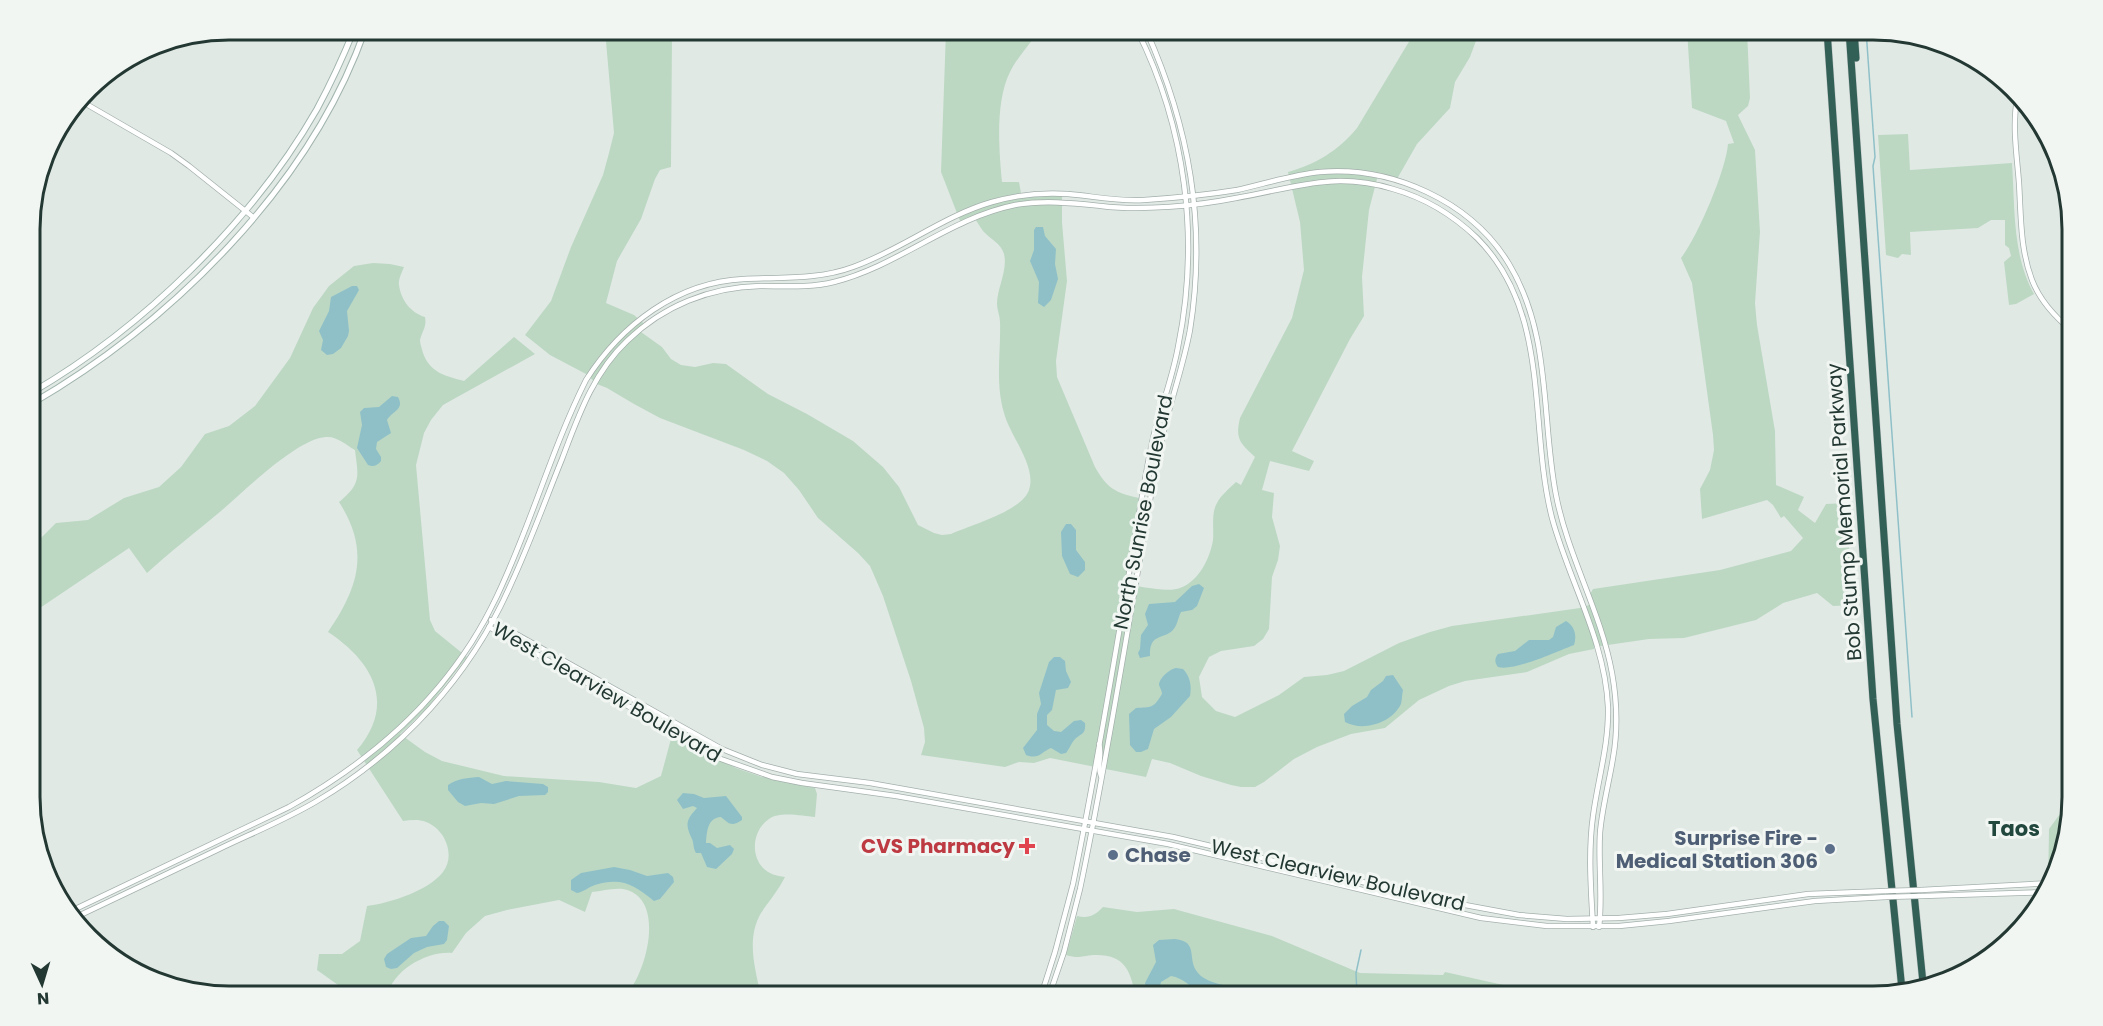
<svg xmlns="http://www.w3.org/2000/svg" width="2103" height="1026" font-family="Poppins,sans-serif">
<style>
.green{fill:#bcd8c3}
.water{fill:#8fc0c8}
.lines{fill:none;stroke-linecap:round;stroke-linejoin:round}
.stream{stroke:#8fc0c8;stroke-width:1.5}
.tertiary-casing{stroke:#a4b0ac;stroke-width:6}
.secondary-casing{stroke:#a1b4ad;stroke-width:7}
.motorway-casing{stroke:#c1c7c6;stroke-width:8}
.tertiary{stroke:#fff;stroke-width:4.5}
.secondary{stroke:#fff;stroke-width:5}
.motorway{stroke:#336056;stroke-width:7}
.tertiary-bridge-casing{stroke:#a4b0ac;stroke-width:6;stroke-linecap:butt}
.tertiary-bridge{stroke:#fff;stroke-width:4.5}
.health-dot{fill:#e0444e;stroke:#f1f6f3;stroke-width:2}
.service-dot{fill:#5c6f8a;stroke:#f1f6f3;stroke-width:2}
.labels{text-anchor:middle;stroke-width:6;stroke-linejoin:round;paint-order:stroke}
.street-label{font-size:20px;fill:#233832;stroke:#f1f6f3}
.service-label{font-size:20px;font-weight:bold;fill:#4e5e75;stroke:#f1f6f3;text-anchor:end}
.health-label{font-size:20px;font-weight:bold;fill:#be3a42;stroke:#f1f6f3;text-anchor:end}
.neighbourhood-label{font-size:21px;font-weight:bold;fill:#22473d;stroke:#f1f6f3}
.rim{fill:none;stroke:#233832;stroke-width:3}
</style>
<rect width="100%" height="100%" fill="#e1e9e5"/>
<g class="green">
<path d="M605 30H671L672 36 671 167 660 170 655 179 641 219 617 261 606 303 634 315 648 327 641 332 662 347 671 359 681 365 695 367 713 363 726 364 768 394 807 414 853 441 883 467 899 487 918 525 934 533 942 535 951 534C971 525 1022 511 1029 490 1037 466 1010 436 1004 413 995 382 1001 353 1000 322 1000 316 997 310 997 304 997 288 1008 270 1004 254 1001 243 990 239 983 231 980 227 978 223 975 219L962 226 941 172 946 30H1039C1030 45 1018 56 1010 72 995 102 999 150 1002 182H1019L1021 193 1062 192V222L1067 281 1056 361 1057 377 1095 467C1107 488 1115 493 1139 498L1125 584C1139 586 1168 593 1180 588 1199 581 1210 558 1213 540 1214 528 1211 513 1217 503 1221 495 1229 489 1236 482L1241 485 1255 457C1240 443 1235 439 1240 418L1292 318 1304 270 1300 222 1288 172C1316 164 1338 151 1357 128L1416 30H1480L1470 57 1455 82 1450 108 1417 144 1397 179 1378 175 1369 210 1362 277 1364 316 1350 339 1292 451 1314 461 1309 471 1270 461 1262 490 1274 493 1272 517 1280 546 1278 560 1272 577 1269 629 1263 639 1254 646 1221 651 1209 657 1199 677 1202 697 1216 711 1235 717 1279 695 1304 677 1327 675 1344 671 1399 643 1430 632 1452 626 1580 608 1592 604 1589 596 1593 589 1720 570 1791 551 1803 538 1784 516 1781 518 1773 505 1767 500 1702 519 1700 489 1710 470 1714 450 1713 435 1692 283 1681 258C1697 238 1726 170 1728 144L1734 143 1726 121 1692 108 1687 30H1747L1750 98 1748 106 1738 115 1755 150 1760 232 1755 303 1757 325 1775 431 1776 485 1804 497 1798 510 1815 523 1826 504 1846 503 1853 605 1833 606 1817 593 1783 603 1756 620 1684 638 1649 639 1594 647V649L1569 654 1527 672 1465 681 1449 686 1419 700 1385 728 1351 734 1317 747 1294 759 1264 782 1255 787H1241L1231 785 1201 776 1170 763 1152 759 1146 777 1050 758 1034 763 1019 762 1005 767 921 755 925 742 924 728 911 681 883 596 870 566 858 553 818 518 799 490 784 473 767 461 744 450 660 418 634 404 607 388 597 384 586 374 550 355 525 335 551 301 571 247 603 175 609 153 614 133Z"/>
<path d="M1908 134 1910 170 2012 163C2015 206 2012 255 2034 294L2016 304 2009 305 2004 262 2011 256 2009 248 2005 245V220H1991L1978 228 1910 232 1911 255 1902 254 1898 258 1886 255 1878 135Z"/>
<path d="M373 263 390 264 404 267C402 272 398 280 399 285 401 300 411 313 425 317 427 327 422 331 420 340 420 344 422 349 423 353 430 373 446 376 464 381L514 337 535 354 443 405 431 420 424 433 416 465 430 620 435 631 467 657 428 707 400 734 425 752 442 761 504 776 599 782 636 788 661 776 672 735 736 768 762 777 815 788 817 794 815 817C802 816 780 811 769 819 753 830 750 854 763 868 769 874 777 876 785 877 778 891 769 901 761 913 746 939 755 968 761 996H625C645 976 665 906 630 891 618 886 605 891 592 892L585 912 559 900 507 910 485 916 466 933 452 953C427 951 393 970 387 996H334L338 985 317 970 319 954H342L360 941 367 906C390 903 428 891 443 872 456 855 445 829 426 822 419 819 411 820 403 821L357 750C397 703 372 661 328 632 359 587 370 550 339 502 362 483 358 476 355 450 346 445 337 436 326 437 298 438 243 492 221 511 196 532 171 551 147 573L129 548 31 614V548L56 523 88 520 124 498 159 487 181 467 205 434 229 426 255 406 290 358 313 308 329 286 354 266Z"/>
<polygon points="2073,796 2053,884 2048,889 2049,829"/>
<path d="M1103 907 1137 912 1174 909 1272 936 1360 973 1443 975 1445 972 1549 995 1594 996H1135C1131 969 1123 954 1094 955 1081 956 1079 959 1066 955L1077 916C1089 919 1095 915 1103 907Z"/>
</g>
<g class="water">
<polygon points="1036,227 1043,227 1045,236 1056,249 1055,264 1058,279 1051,300 1044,307 1038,303 1039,282 1030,261 1034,250 1034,230"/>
<polygon points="352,286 357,286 359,290 347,311 349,331 348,336 341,348 333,354 327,355 321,350 323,340 319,331 329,311 331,297"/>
<path d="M392 396 398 397C405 410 392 411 387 420L391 433 377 442 376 449 381 457V461C377 466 373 467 368 465L357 448 362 425 360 412 364 408 379 407Z"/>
<polygon points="1066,524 1071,524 1076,530 1076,550 1085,562 1085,570 1078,577 1070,574 1062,556 1061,532"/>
<path d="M1199 584 1204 588 1197 606 1192 610 1181 612C1178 618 1177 626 1173 630 1163 640 1149 633 1150 656L1140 658 1138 653 1140 649 1141 635 1148 625 1145 614 1149 604 1175 602 1192 586Z"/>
<path d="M1566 621C1575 626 1577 636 1574 645 1558 651 1513 672 1498 667 1495 663 1494 659 1498 654L1515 651 1529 640H1549L1553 637 1556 627Z"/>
<path d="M1054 657H1060L1065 661 1066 671 1071 682 1068 688 1056 690 1052 710 1047 715V725L1054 731 1061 732 1074 721 1081 720 1085 723C1086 734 1082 733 1075 739 1071 743 1070 748 1066 753L1061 754 1051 748C1041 752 1039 760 1026 755L1023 748 1037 730V714L1041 704 1039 693 1049 662Z"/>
<path d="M1176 668 1183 669C1190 676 1192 686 1190 696L1171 717 1154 729 1148 749 1141 752H1136L1130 745 1129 714 1136 708C1151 707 1153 709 1162 694 1162 691 1160 688 1159 685 1159 678 1170 669 1176 668Z"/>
<path d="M1393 675 1403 690C1402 694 1402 700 1401 704 1392 723 1363 732 1345 722L1344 714 1352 706 1367 697 1371 690 1383 681 1386 676Z"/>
<path d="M479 777 492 784 506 781 543 784 548 787V792L545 795 519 796 494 804 481 803 465 806 458 802 448 790V785C458 778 468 778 479 777Z"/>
<path d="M683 793 694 794 704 798 726 796 742 817V820C732 827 729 824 721 817 707 818 707 832 706 843H710L717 848 730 845 734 849 732 854 716 869 707 867 701 853H696C693 848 694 844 692 839 685 824 686 820 697 808L693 806 683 809 677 800Z"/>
<path d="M614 867 630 870 647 876 668 873 673 877 674 882 660 899 654 901C634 885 622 877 595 885 588 887 584 892 577 893L571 890V880L581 873Z"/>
<polygon points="439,921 444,921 449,926 447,940 444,944 427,947 414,953 397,968 391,969 386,967 384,959 387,954 411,938 426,936 433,926"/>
<path d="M1175 939C1200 942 1186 959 1198 973 1210 987 1233 982 1243 996 1228 996 1213 996 1200 991 1189 987 1184 978 1171 976L1161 982 1159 990 1160 996H1147L1145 983 1156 962 1153 945 1159 940Z"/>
</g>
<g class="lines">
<g class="stream">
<polyline points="1866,30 1875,157 1873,166 1912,717"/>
<polyline points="1357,996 1356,973 1361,950"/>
</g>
<defs>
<g id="tertiary">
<path d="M2017 99C2012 127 2017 156 2019 183 2021 215 2020 249 2032 280 2040 301 2055 317 2072 331"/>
<polyline points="81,101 171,153 189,166 253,217"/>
<polyline points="491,620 722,749 762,765 797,774 870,783 1173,837 1438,900 1519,915 1567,919 1619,918 1667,914 1808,894 1886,891"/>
<polyline points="489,627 721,759 772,777 802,783 896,796 1168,844 1481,918 1547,926 1619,926 1669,921 1815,901 1886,897"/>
<path d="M1099 744C1103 755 1096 765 1101 776"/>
<polyline points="1921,890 2053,883"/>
<polyline points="1922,896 2046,892"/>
<path d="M69 912 289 807C379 757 453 690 497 596 531 525 551 450 586 380 621 325 677 282 744 279 781 277 818 280 853 267 901 250 943 216 992 202 1017 195 1042 192 1068 194 1093 196 1118 202 1144 200 1174 198 1206 195 1237 190 1264 184 1291 175 1320 172 1392 166 1471 201 1509 264 1552 335 1541 418 1556 495 1568 557 1601 612 1612 673 1617 701 1618 730 1613 758 1609 783 1602 808 1600 833 1598 864 1603 896 1599 927"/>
<path d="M72 919C121 896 169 873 217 850 250 834 285 820 317 801 402 751 471 675 511 584 530 543 545 501 562 459 578 417 593 373 627 341 663 306 710 287 760 286 784 286 810 288 834 282 898 266 950 218 1015 205 1044 200 1072 203 1101 206 1141 211 1196 206 1236 198 1294 188 1333 171 1393 189 1425 198 1453 215 1477 238 1552 313 1528 424 1552 518 1569 581 1605 640 1608 707 1609 744 1598 779 1593 816 1588 852 1591 891 1593 927"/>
<path d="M1041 996 1055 952 1073 884C1098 762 1118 638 1139 514 1144 486 1148 458 1155 430 1163 402 1173 375 1178 347 1200 240 1186 128 1137 30"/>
<path d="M1049 996 1064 952 1080 889C1106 766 1125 642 1147 519 1151 494 1155 468 1161 443 1169 405 1183 368 1190 330 1207 224 1189 126 1146 30"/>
</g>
<g id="secondary">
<path d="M31 393C143 328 253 221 317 109 331 83 343 57 354 30"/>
<path d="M31 404C171 323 310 186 365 30"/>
</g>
<g id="motorway">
<polyline points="1827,30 1873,699 1902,990"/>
<polyline points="1849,30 1897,724 1923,983"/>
<polyline points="1854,30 1856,58"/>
</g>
</defs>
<use href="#tertiary" class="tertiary-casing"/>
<use href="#secondary" class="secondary-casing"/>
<use href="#motorway" class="motorway-casing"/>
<use href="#tertiary" class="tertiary"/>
<use href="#secondary" class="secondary"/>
<use href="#motorway" class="motorway"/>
<defs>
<g id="tertiary-bridge">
<polyline points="1886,891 1921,890"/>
<polyline points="1886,897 1922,896"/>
</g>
</defs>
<use href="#tertiary-bridge" class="tertiary-bridge-casing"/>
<use href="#tertiary-bridge" class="tertiary-bridge"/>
</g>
<path class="health-dot" d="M1024 837h6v6h6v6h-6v6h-6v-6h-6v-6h6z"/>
<g class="service-dot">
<circle cx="1830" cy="849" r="6"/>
<circle cx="1113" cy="855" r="6"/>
</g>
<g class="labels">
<g class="street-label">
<text transform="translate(1143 512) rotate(-79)" y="7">North Sunrise Boulevard</text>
<text transform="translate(1844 512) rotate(-94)" y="7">Bob Stump Memorial Parkway</text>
<text transform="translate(607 692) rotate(30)" y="7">West Clearview Boulevard</text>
<text transform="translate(1338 875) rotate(13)" y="7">West Clearview Boulevard</text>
</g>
<g class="service-label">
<text x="1818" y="845">Surprise Fire -<tspan x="1818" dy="23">Medical Station 306</tspan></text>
<text x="1125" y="862" text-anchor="start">Chase</text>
</g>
<g class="health-label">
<text x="1015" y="853">CVS Pharmacy</text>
</g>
<g class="neighbourhood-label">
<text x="2014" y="836">Taos</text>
</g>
</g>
<path d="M0 0H2103V1026H0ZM229 40H1873A189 189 0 0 1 2062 229V797A189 189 0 0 1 1873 986H229A189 189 0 0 1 40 797V229A189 189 0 0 1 229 40Z" fill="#f1f6f3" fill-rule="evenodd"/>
<path class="rim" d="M229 40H1873A189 189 0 0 1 2062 229V797A189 189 0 0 1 1873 986H229A189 189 0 0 1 40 797V229A189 189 0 0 1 229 40Z"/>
<g transform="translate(42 984) rotate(176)" stroke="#f1f6f3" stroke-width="4.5" paint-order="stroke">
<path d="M0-4.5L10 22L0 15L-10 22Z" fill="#233832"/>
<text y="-9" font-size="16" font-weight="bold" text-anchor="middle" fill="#233832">N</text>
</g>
</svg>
